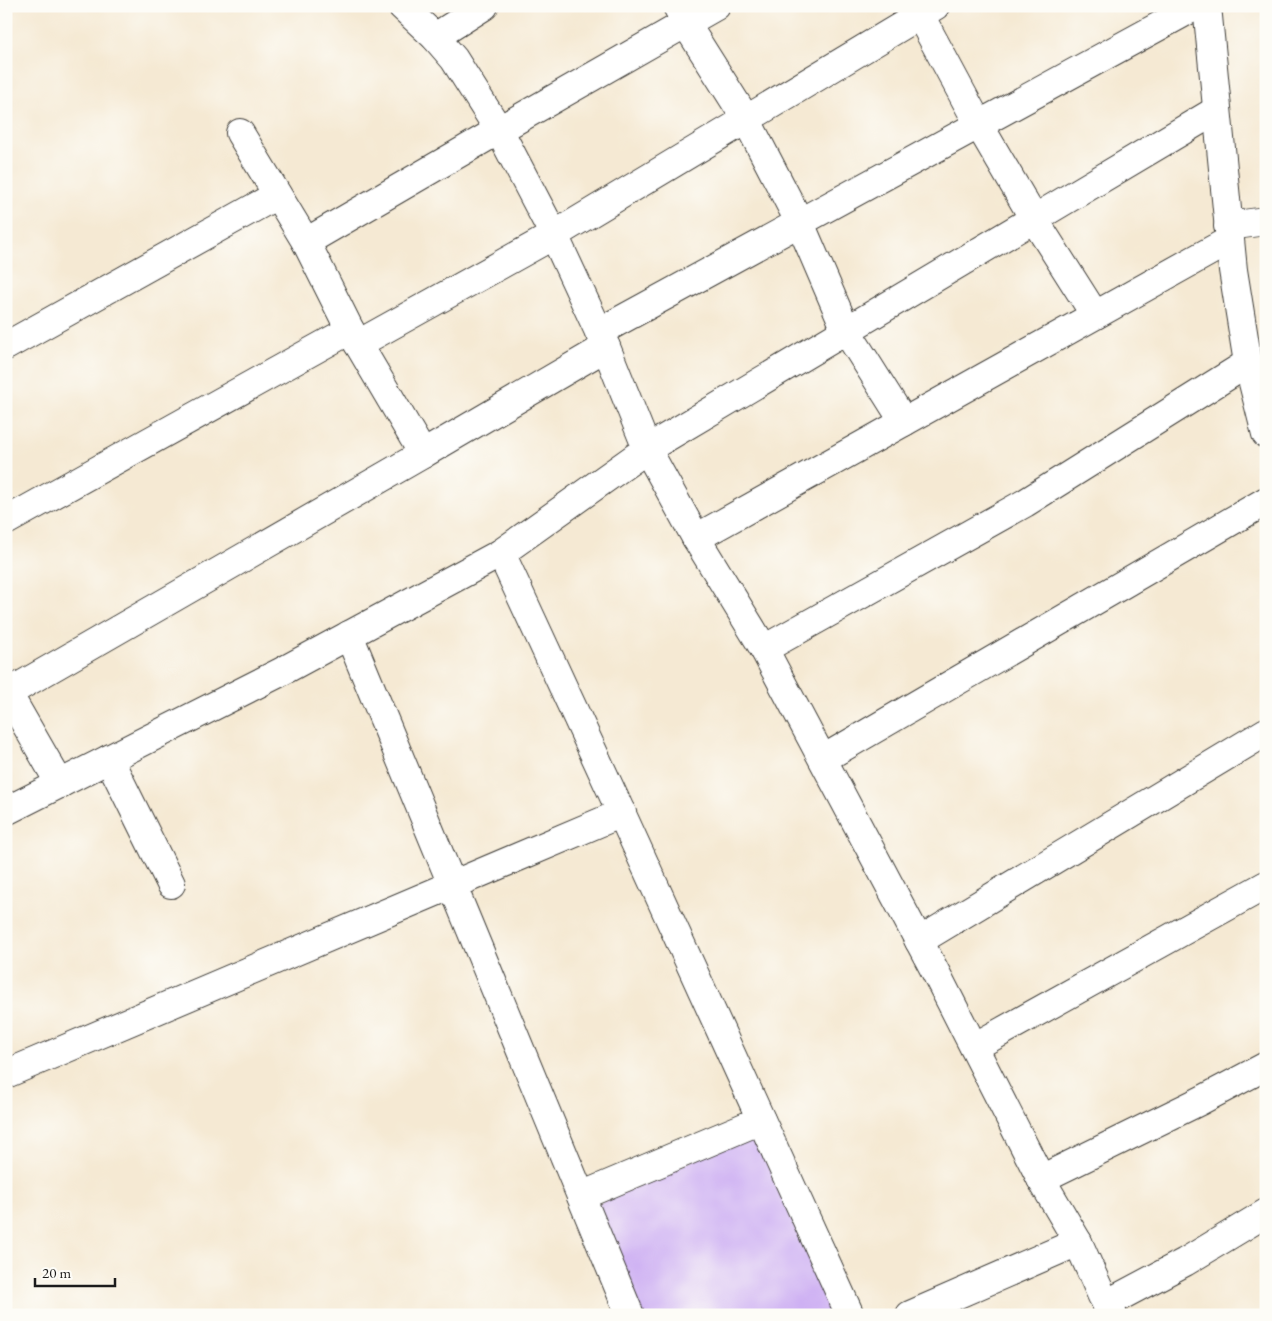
<svg xmlns="http://www.w3.org/2000/svg" width="1272" height="1321" font-family="'EB Garamond',serif">
<style>
.building{fill:#ceb0f3}
.lines{fill:none;stroke-linecap:round;stroke-linejoin:round}
.minor-casing{stroke:#3d3b37;stroke-width:30}
.minor{stroke:#fff;stroke-width:28}
</style>
<rect width="100%" height="100%" fill="#fdfcf7"/>
<filter id="ink" filterUnits="userSpaceOnUse"><feTurbulence type="fractalNoise" baseFrequency=".02" numOctaves="2"/><feDisplacementMap in="SourceGraphic" scale="10" xChannelSelector="R" yChannelSelector="G"/><feConvolveMatrix kernelMatrix="1 2 1 2 8 2 1 2 1" color-interpolation-filters="sRGB"/></filter>
<filter id="wash" filterUnits="userSpaceOnUse"><feTurbulence type="fractalNoise" baseFrequency=".0096" numOctaves="4" result="noise"/><feDisplacementMap in="SourceGraphic" scale="20" xChannelSelector="R" yChannelSelector="G"/><feGaussianBlur stdDeviation="1.12" result="paint"/><feColorMatrix in="noise" values="0 0 0 0 0 0 0 0 0 0 0 0 0 0 0 0 0 1.4 0 .05"/><feComposite in="paint" operator="in"/></filter>
<g filter="url(#wash)">
<rect width="100%" height="100%" fill="#f5e9d3"/>
<g id="blocks">
<polygon class="building" points="755,1131 839,1315 640,1315 595,1205"/>
</g>
</g>
<g filter="url(#ink)">
<use href="#blocks" fill-opacity="0" stroke="#3d3b37" stroke-width="1"/>
<g class="lines">
<defs>
<g id="minor">
<polyline points="402,6 435,37 454,59 499,130 554,235 606,347 647,449 696,538 764,649 935,971 1041,1179 1078,1242 1102,1296 1113,1315"/>
<polyline points="677,6 686,24 746,119 800,223 846,330 904,422"/>
<polyline points="915,6 979,125 1034,219 1095,315"/>
<polyline points="1207,6 1233,270 1248,363 1266,434"/>
<polyline points="435,37 484,6"/>
<polyline points="240,133 306,242 350,330"/>
<polyline points="1228,226 1266,221"/>
<polyline points="306,242 499,130 716,6"/>
<polyline points="599,332 1196,6"/>
<polyline points="358,344 554,235 935,6"/>
<polyline points="6,346 277,195"/>
<polyline points="423,454 606,347"/>
<polyline points="6,521 350,330 423,454 8,693"/>
<polyline points="696,538 1230,240"/>
<polyline points="501,553 615,799 850,1315"/>
<polyline points="349,635 630,1315"/>
<polyline points="764,649 1025,503 1248,363"/>
<polyline points="6,690 60,784"/>
<polyline points="109,759 171,884"/>
<polyline points="823,759 1266,501"/>
<polyline points="6,811 279,673 501,553 647,449 1217,110"/>
<polyline points="919,941 1266,732"/>
<polyline points="974,1047 1266,885"/>
<polyline points="6,1074 622,813"/>
<polyline points="1041,1179 1200,1101 1266,1066"/>
<polyline points="581,1196 761,1120"/>
<polyline points="1106,1304 1185,1262 1266,1213"/>
<polyline points="910,1315 1078,1242"/>
</g>
</defs>
<use href="#minor" class="minor-casing"/>
<use href="#minor" class="minor"/>
</g>
</g>
<rect width="1272" height="1321" fill="none" stroke="#fdfcf7" stroke-width="25"/>
<path d="M35 1278v8h80v-8" fill="none" stroke="#1c1c1c" stroke-width="2.5"/>
<text x="42" y="1278" font-size="15" fill="#1c1c1c" stroke="#fdfcf7" stroke-width="4" paint-order="stroke">20 m</text>
</svg>
